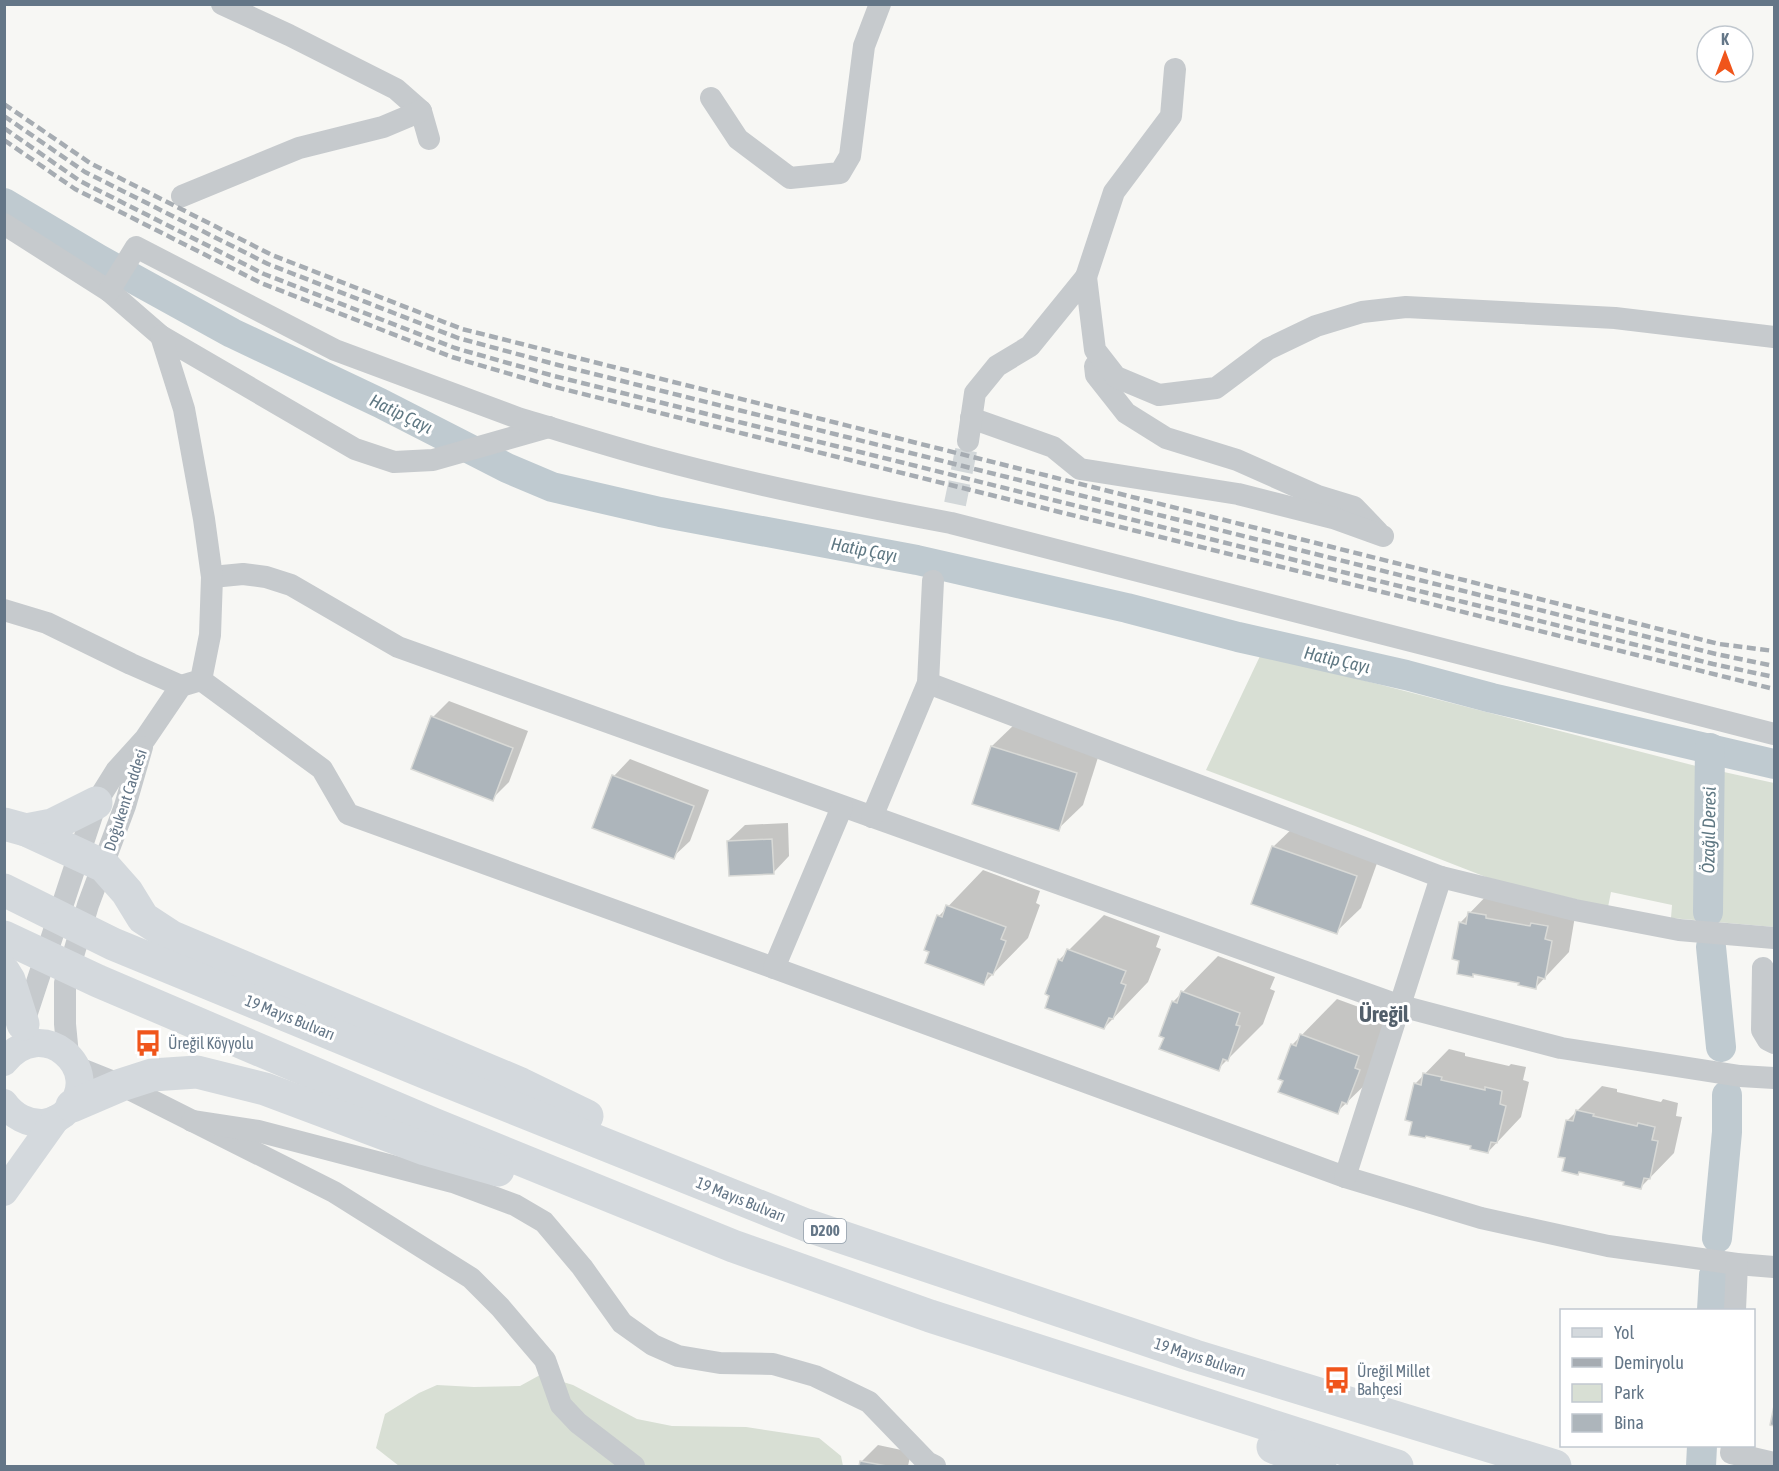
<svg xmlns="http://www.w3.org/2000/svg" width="1779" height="1471" font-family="'Asap Condensed',sans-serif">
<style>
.green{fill:#d8dfd4}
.shadow{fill:#0003}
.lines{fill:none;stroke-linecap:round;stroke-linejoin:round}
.river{stroke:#bfcad0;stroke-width:30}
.building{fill:#adb5bb;stroke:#d8d9d6;stroke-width:1.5}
.minor-tunnel{stroke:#d2d7d9;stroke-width:22;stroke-dasharray:22 11;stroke-linecap:butt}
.minor{stroke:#c6cacd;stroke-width:22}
.major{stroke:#d4d9dd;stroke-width:28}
.highway{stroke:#d4d9dd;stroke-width:33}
.rail{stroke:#a6acb2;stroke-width:4.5;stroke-dasharray:9 4.5;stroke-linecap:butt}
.labels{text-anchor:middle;stroke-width:6;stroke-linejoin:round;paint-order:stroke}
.shield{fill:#fff;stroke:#929fab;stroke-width:1.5}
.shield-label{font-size:15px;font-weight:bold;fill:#647687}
.street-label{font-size:16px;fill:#647687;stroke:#fff}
.poi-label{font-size:16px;fill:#647687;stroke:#fff;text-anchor:start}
.water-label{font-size:18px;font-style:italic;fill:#5f7883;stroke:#fff}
.district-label{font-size:22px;font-weight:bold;fill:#525f6b;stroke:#fff}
</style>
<rect width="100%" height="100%" fill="#f7f7f4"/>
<g class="green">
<polygon points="1261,654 1692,765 1774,783 1774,927 1671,918 1672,905 1611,892 1608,907 1491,879 1355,826 1206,770"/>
<polygon points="540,1375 573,1385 637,1419 672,1426 746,1427 819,1438 841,1456 843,1466 399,1466 376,1448 385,1414 419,1393 437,1385 474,1387 520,1386"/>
</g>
<g class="shadow">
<polygon points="449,701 528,731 509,782 492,799 433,717"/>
<polygon points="1017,722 1101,748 1083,805 1058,829 992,746"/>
<polygon points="630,759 709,790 690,841 673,857 594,827 614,776"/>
<polygon points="788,823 789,856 773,873 728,841 745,825"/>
<polygon points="1298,823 1381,852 1361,908 1336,932 1273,847"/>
<polygon points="983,870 1040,891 1036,903 1040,905 1028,938 984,983 939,916"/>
<polygon points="1494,888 1575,916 1569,952 1536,987 1520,982 1474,973 1472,975 1461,960 1460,923"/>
<polygon points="1104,915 1160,936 1156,947 1161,949 1148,982 1104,1028 1059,960"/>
<polygon points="1218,956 1275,977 1270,989 1275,991 1263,1024 1218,1069 1166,1037 1173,1002"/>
<polygon points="1337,999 1394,1020 1373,1077 1337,1112 1292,1045"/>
<polygon points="1449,1049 1465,1053 1465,1056 1509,1066 1511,1064 1526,1067 1523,1080 1529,1082 1521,1117 1488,1152 1473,1145 1427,1135 1414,1121 1415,1084"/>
<polygon points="1602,1086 1617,1089 1617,1092 1661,1102 1663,1099 1678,1103 1676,1116 1682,1117 1674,1153 1641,1187 1567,1157 1567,1121"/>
<polygon points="878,1445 911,1452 908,1466 861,1466 862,1461"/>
</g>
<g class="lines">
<g class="river">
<polyline points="4,203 98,259 232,333 380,403 507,468 552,487 660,512 917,560 1127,608 1238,637 1406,675 1492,698 1774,764"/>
<polyline points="1708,912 1710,748"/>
<polyline points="1711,947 1721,1047"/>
<polyline points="1717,1238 1727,1132 1727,1095"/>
<polyline points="1712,1310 1714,1275"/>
<polyline points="1701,1466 1702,1446"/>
</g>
</g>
<g class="building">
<polygon points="431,716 513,748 493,801 411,769"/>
<polygon points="991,746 1077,773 1059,831 972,804"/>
<polygon points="612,775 694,806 674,859 592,828"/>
<polygon points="772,839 774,874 729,876 727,841"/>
<polygon points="1272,846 1357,876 1337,934 1251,904"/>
<polygon points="946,905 1006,927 1001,939 1006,941 993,975 988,973 984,985 925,963 929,952 924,950 937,915 942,917"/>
<polygon points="1468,912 1486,915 1486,918 1530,926 1531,923 1548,926 1545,939 1552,941 1545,979 1538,977 1536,989 1518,985 1519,983 1473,974 1473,977 1457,974 1459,961 1452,959 1459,922 1466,924"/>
<polygon points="1067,949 1126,971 1121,983 1126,985 1113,1019 1109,1018 1104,1029 1045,1008 1049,996 1045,994 1058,959 1062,961"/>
<polygon points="1181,991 1240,1013 1236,1025 1240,1026 1228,1061 1223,1059 1219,1071 1159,1049 1164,1038 1159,1036 1172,1001 1177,1003"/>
<polygon points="1300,1034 1359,1056 1355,1068 1360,1070 1347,1104 1342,1102 1338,1114 1278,1092 1283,1081 1278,1079 1291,1044 1296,1046"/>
<polygon points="1423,1073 1442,1077 1441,1080 1485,1090 1485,1087 1502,1091 1500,1104 1506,1106 1497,1143 1491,1142 1488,1153 1470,1149 1471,1146 1426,1136 1425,1138 1409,1135 1412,1122 1405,1120 1414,1083 1421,1085"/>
<polygon points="1576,1110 1594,1114 1593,1116 1637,1126 1638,1123 1655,1127 1652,1140 1658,1141 1650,1179 1644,1178 1641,1189 1623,1185 1624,1182 1579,1172 1578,1175 1562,1171 1565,1158 1558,1157 1566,1120 1573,1121"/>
<polygon points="1774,1406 1774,1426 1770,1425"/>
<polygon points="860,1461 887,1466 859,1466"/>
</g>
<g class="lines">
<polyline class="minor-tunnel" points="955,504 968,441"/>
<g class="minor">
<polyline points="222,4 289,35 396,89 421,111 429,139"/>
<polyline points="711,98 738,139 790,178 840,173 850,156 864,46 880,4"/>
<polyline points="182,196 299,148 383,127 421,111"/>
<polyline points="4,224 109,291 161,336 355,449 394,462 433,460 549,427"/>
<polyline points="1086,277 1114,192 1171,116 1175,69"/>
<path d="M109 291 136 247 335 350 518 418C562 431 606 445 650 457 749 484 850 504 951 523L1774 734"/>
<polyline points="1095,366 1096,375 1126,413 1166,438 1237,460 1318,496 1354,507 1378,532"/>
<polyline points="971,418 1053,447 1080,469 1238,494 1333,518 1383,536"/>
<polyline points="968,441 975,393 997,366 1030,346 1086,277 1095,350 1116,377 1159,395 1216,388 1268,349 1316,326 1362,312 1406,307 1615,318 1774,337"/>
<polyline points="212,577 243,574 266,577 291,585 398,647 1401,1006 1561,1048 1740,1076 1774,1078"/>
<polyline points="4,610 47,623 131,664 181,686"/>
<polyline points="201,680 322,769 348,814 774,968"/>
<polyline points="928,683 1441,877"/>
<polyline points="842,807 774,968 1345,1177 1481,1218 1608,1246 1737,1264 1774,1267"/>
<polyline points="872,817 928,683 933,581"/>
<polyline points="1763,968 1762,1030 1768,1040 1774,1043"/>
<polyline points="23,1025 96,803 116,771 145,739 181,686 201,680 210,635 212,577 204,519 184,409 161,336"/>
<polyline points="68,1055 65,1024 65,983 88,905 125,806 142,747"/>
<polyline points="76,1067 121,1085 334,1192 471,1278 500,1307 545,1360 561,1405 578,1423 634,1466"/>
<polyline points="192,1121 258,1131 453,1182 515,1205 544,1222 582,1267 622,1323 653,1345 678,1356 720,1363 773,1364 815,1376 869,1402 927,1462 935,1466"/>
<polyline points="1345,1177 1441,877 1575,910 1679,930 1774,938"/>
<polyline points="1735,1310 1737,1264"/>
<polyline points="1732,1446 1731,1453 1774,1463"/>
</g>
<g class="major">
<path d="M4 1062C42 1013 106 1070 68 1110 62 1117 53 1121 44 1123 28 1124 13 1116 4 1103"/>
<polyline points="4,1192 56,1119"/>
</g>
<g class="highway">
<polyline points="4,824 26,830 104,866 127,892 143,918 172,937 521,1084 587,1116"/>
<polyline points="26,830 52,825 96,803"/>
<polyline points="4,890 113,944 429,1074 806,1225 1195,1356 1555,1466"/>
<polyline points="4,937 98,981 433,1124 733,1246 930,1316 1397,1466"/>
<polyline points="4,972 9,980 23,1024"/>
<polyline points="72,1106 121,1085 152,1075 197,1072 265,1089 425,1149 498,1170"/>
<polyline points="1273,1447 1320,1466"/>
</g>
<g class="rail">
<polyline points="4,104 90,163 272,255 462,329 1719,644 1774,651"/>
<polyline points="4,116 85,172 268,264 458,338 558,365 1716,654 1774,666"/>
<polyline points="4,128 80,181 264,274 455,348 554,376 1713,664 1774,677"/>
<polyline points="4,140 75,189 261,283 452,357 551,386 1774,689"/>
</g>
</g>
<defs>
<symbol id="bus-bare" viewBox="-9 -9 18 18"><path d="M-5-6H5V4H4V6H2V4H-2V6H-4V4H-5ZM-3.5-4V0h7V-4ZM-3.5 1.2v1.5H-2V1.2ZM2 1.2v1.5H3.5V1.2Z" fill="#f0551b" stroke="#fff" stroke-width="2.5" paint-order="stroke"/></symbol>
</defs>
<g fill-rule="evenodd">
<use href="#bus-bare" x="129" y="1024" width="38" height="38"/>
<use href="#bus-bare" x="1318" y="1361" width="38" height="38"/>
</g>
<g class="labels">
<rect class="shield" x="804" y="1219" width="42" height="24" rx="4.5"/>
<g class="shield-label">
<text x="825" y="1236">D200</text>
</g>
<g class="street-label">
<text transform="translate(125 800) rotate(-72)" y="6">Doğukent Caddesi</text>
<text transform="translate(290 1017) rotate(22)" y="6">19 Mayıs Bulvarı</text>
<text transform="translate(741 1199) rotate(22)" y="6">19 Mayıs Bulvarı</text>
<text transform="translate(1200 1357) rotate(18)" y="6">19 Mayıs Bulvarı</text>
</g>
<g class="poi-label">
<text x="168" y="1049">Üreğil Köyyolu</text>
<text x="1357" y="1377">Üreğil Millet<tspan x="1357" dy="18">Bahçesi</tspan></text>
</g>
<g class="water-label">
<text transform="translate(401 414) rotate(26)" y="6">Hatip Çayı</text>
<text transform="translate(864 550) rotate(11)" y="6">Hatip Çayı</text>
<text transform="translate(1337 660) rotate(13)" y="6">Hatip Çayı</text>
<text transform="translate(1709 830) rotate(-89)" y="6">Özağıl Deresi</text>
</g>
<g class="district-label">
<text x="1384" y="1022">Üreğil</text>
</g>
</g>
<rect width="1779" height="1471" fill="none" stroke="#647687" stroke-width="12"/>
<rect x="1560" y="1309" width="195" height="138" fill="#ffffff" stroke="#c1c8cf" stroke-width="1.5"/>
<rect x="1572" y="1328" width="30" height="9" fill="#d4d9dd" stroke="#c1c8cf" stroke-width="1.5"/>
<text x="1614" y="1339" font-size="18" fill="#647687">Yol</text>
<rect x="1572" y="1358" width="30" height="9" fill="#a6acb2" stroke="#c1c8cf" stroke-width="1.5"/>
<text x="1614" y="1369" font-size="18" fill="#647687">Demiryolu</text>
<rect x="1572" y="1384" width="30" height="18" fill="#d8dfd4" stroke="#c1c8cf" stroke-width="1.5"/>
<text x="1614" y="1399" font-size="18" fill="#647687">Park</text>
<rect x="1572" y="1414" width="30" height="18" fill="#adb5bb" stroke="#c1c8cf" stroke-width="1.5"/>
<text x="1614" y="1429" font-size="18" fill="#647687">Bina</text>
<g transform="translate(1725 54)"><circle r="28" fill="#ffffff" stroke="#c1c8cf" stroke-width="1.5"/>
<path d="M0-4.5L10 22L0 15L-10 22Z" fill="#f0551b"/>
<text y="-9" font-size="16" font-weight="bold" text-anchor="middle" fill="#647687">K</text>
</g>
</svg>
